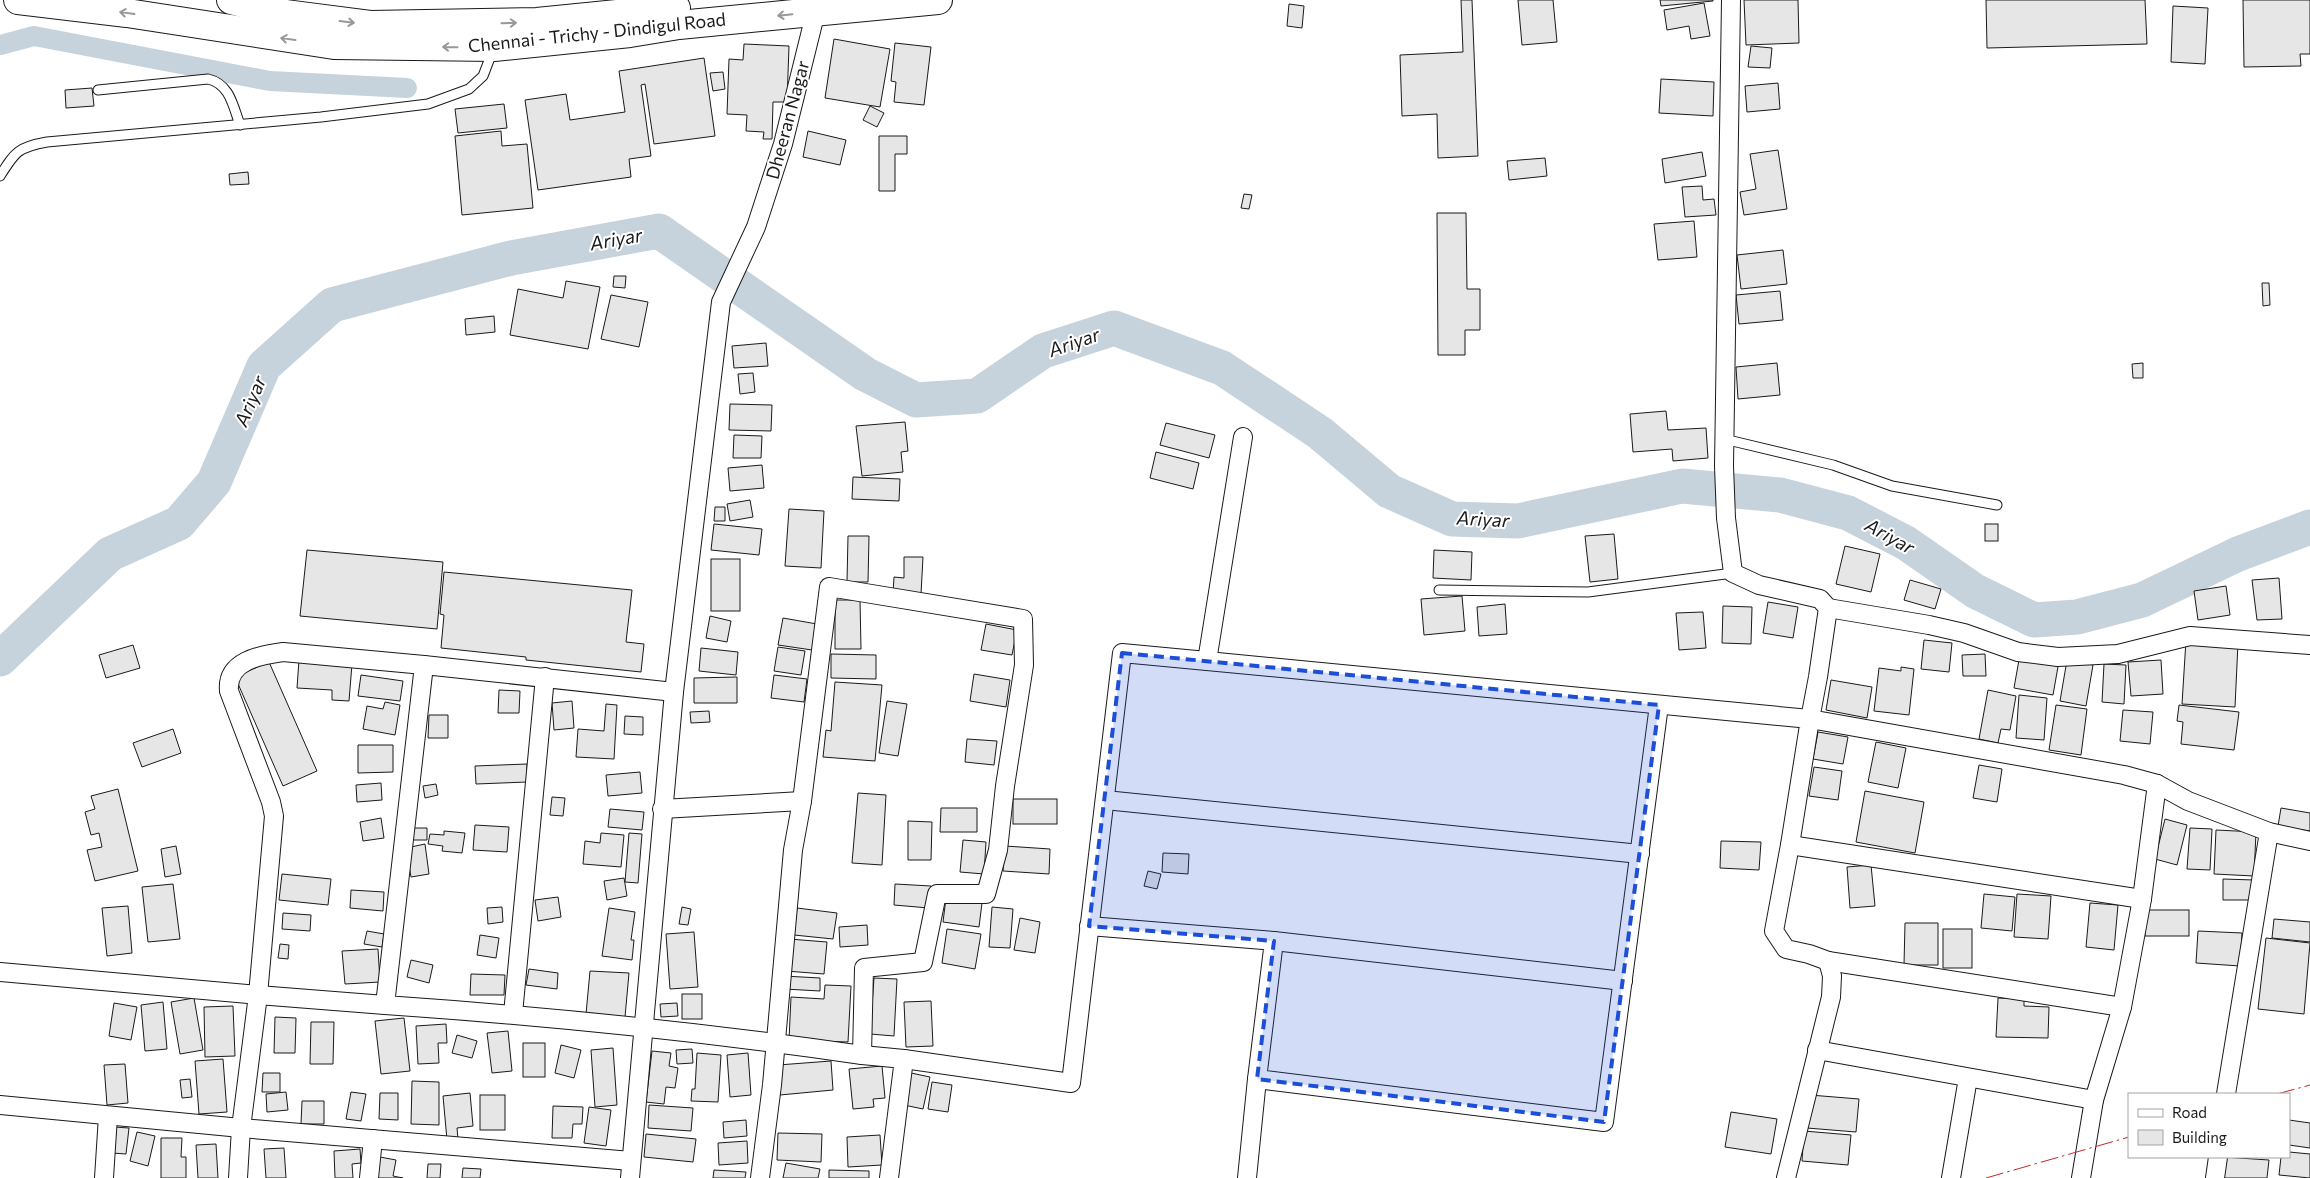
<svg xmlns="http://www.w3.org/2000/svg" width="2310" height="1178" font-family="Commissioner,sans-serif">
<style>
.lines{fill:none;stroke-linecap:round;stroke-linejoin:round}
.canal{stroke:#c6d2dc;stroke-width:20}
.river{stroke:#c6d2dc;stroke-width:35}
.building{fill:#e6e6e6;stroke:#1a1a1a}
.service-casing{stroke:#1a1a1a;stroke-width:11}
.minor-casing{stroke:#1a1a1a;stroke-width:20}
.trunk-casing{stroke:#1a1a1a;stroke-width:30}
.service{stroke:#fff;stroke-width:9}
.minor{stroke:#fff;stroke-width:18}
.trunk{stroke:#fff;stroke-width:28}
.power{stroke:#c62828;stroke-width:1;stroke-dasharray:18 4 2.5 4;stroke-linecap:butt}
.oneway{stroke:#989898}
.marked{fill:#1d4ed8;fill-opacity:0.2;stroke:#1d4ed8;stroke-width:4;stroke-dasharray:10 6;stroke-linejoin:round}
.labels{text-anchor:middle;stroke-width:4;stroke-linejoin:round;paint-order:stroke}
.street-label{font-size:18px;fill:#1a1a1a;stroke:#fff}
.water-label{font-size:19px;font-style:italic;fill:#1a1a1a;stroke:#fff}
</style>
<rect width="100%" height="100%" fill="#fff"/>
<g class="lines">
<polyline class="canal" points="0,45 34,36 270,81 407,88"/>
<polyline class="river" points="0,659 110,554 179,523 214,482 264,366 332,305 511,258 659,231 865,374 916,400 977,396 1043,351 1114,328 1222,368 1320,433 1389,491 1452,519 1518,521 1682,486 1780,495 1848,513 1906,543 1975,591 2034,620 2077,617 2142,600 2238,554 2310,527"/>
</g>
<g class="building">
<polygon points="1461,0 1472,0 1478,156 1438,158 1437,114 1402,116 1400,55 1463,52"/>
<polygon points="1518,0 1553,0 1557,42 1522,45"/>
<polygon points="1660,0 1713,0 1713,1 1661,6"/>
<polygon points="1744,0 1798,0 1799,43 1746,45"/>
<polygon points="1986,0 2145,0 2147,44 1987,48"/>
<polygon points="2243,0 2310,0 2310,54 2300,54 2301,66 2244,67"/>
<polygon points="1704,3 1710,36 1691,39 1689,26 1667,30 1664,10"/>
<polygon points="1289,4 1304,6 1302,28 1287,26"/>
<polygon points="2173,6 2208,8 2205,64 2171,62"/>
<polygon points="834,39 890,49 880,107 825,98"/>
<polygon points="895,43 931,47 924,105 894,102 896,82 891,81"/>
<polygon points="744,44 789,46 787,102 773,102 772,139 763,139 764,132 746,131 747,115 727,114 729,59 743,60"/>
<polygon points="1751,46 1772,48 1770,68 1748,67"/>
<polygon points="704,58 715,136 654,144 645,84 641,85 651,156 629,159 631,177 538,190 525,100 566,94 570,120 625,112 619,71"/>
<polygon points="723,72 725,89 713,91 710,73"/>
<polygon points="1661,79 1714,82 1713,116 1659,113"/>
<polygon points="1778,83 1780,109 1747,112 1745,86"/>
<polygon points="92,88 94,106 66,108 65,90"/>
<polygon points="504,104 507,128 458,133 455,109"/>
<polygon points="870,106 884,113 877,127 863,120"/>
<polygon points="501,131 502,146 527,144 533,208 462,215 455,136"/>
<polygon points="808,131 846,140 840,165 803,157"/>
<polygon points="879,136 907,136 907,154 895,154 895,191 879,191"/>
<polygon points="1778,150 1787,209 1744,215 1740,192 1756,189 1750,154"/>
<polygon points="1702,152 1706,176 1665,183 1662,159"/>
<polygon points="1545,158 1547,176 1509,180 1507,161"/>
<polygon points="248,172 249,184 230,185 229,174"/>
<polygon points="1702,186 1703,200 1714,199 1716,215 1685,217 1682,187"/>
<polygon points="1244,194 1252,195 1249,209 1241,208"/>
<polygon points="1437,213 1466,213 1467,289 1480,289 1480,330 1465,330 1465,355 1438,355"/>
<polygon points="1694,221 1697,257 1658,260 1654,224"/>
<polygon points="1783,250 1787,284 1741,289 1737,255"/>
<polygon points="614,276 626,276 625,288 613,287"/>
<polygon points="566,281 600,287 588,349 510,335 518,289 563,298"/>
<polygon points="2262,283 2269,283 2270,305 2263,306"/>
<polygon points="1780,291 1783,320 1739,324 1736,295"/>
<polygon points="611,295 648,302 639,347 601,339"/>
<polygon points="494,316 495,332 466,335 465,319"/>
<polygon points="766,343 768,366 734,368 732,346"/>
<polygon points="1777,363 1780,395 1738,399 1736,367"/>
<polygon points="2143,363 2143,378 2133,378 2132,364"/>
<polygon points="753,373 755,392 740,394 738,374"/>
<polygon points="730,404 772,405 771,431 729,430"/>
<polygon points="1666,411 1668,430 1706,428 1708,458 1673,461 1672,449 1633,452 1630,414"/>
<polygon points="905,422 908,451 901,452 903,472 862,476 856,426"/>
<polygon points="1166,423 1215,435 1209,458 1160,445"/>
<polygon points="734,435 762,436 761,458 733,458"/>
<polygon points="1156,452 1199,463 1193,489 1150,478"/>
<polygon points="762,465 764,488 730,491 728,468"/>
<polygon points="853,477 900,479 899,501 852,499"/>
<polygon points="750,500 753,517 730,521 727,504"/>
<polygon points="715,507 725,507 725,521 714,521"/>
<polygon points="789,509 824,511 821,568 785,566"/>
<polygon points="714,524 762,529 759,555 711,550"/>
<rect x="1985" y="524" width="13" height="17"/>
<polygon points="1614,534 1618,579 1590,582 1585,536"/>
<polygon points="848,536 869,536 868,582 847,582"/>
<polygon points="1845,546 1880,554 1871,592 1836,584"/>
<polygon points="307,550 443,562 437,629 300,616"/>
<polygon points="1434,550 1472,552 1471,580 1433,578"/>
<polygon points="904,557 923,557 921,594 893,593 894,577 904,578"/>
<rect x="711" y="559" width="29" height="52"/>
<polygon points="444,572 632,590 626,642 644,644 641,672 526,660 526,657 441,648 444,615 440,614"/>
<polygon points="2279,578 2282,619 2257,620 2252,580"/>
<polygon points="1910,580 1941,589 1935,609 1904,600"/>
<polygon points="2226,586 2230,615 2198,620 2194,591"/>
<polygon points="1462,596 1465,631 1424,635 1421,599"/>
<polygon points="835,600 860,600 861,649 835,649"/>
<polygon points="1768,602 1798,607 1793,638 1763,633"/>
<polygon points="1505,604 1507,634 1479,636 1477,607"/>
<polygon points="1723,606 1752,607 1751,644 1722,643"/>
<polygon points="1703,612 1706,648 1679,650 1676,613"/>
<polygon points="710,616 731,621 727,642 706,638"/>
<polygon points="783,618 817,624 812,650 778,645"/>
<polygon points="986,624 1017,630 1012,655 981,650"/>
<polygon points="1924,640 1952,643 1949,672 1921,669"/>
<polygon points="2186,640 2238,643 2235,707 2182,704"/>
<polygon points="133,645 140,668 106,678 99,655"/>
<polygon points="778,647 805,651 801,675 774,671"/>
<polygon points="701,648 738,652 736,675 699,671"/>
<polygon points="831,654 876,655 876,679 831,678"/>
<polygon points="1985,654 1986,676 1963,676 1962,655"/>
<polygon points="2020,654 2059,661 2053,695 2014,688"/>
<polygon points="299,660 352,664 349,701 332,700 332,690 297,688"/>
<polygon points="2067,660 2093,665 2086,706 2060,701"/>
<polygon points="2161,660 2163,694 2131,696 2128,662"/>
<polygon points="269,662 317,771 283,786 235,677"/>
<polygon points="2104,664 2126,665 2124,704 2102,702"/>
<polygon points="1901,667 1914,669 1909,715 1874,711 1879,668 1901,671"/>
<polygon points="974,674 1010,680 1006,707 970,701"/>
<polygon points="361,675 403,681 400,701 358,696"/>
<polygon points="774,675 807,679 804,702 771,698"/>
<polygon points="737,677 737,703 694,703 694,678"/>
<polygon points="1831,680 1872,687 1867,718 1826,710"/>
<polygon points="835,682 882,685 875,761 823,757 826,730 831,731"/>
<polygon points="499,690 520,691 519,713 498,713"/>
<polygon points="1988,690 2016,696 2010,730 2001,729 1998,743 1979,739"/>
<polygon points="2019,695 2047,698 2044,740 2016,738"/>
<polygon points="572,701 574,728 554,730 552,703"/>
<polygon points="887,701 907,704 898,756 879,753"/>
<polygon points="385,702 400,705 395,735 363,729 367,706 383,709"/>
<polygon points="606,704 617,705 614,759 576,757 578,729 604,731"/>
<polygon points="2056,705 2087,709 2081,755 2049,750"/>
<polygon points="2179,705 2239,712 2234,750 2181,744 2183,722 2177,721"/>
<polygon points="2123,710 2153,712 2150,744 2120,741"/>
<polygon points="709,711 710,722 691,723 690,712"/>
<polygon points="429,715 448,715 448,738 428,738"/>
<polygon points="625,716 643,717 643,735 624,734"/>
<polygon points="173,729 181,753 142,767 133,743"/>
<polygon points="1818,732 1848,737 1843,764 1813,759"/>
<polygon points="967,739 997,741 994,765 965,762"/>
<polygon points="1876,742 1906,748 1898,788 1868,782"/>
<polygon points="358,745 393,745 393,772 358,773"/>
<polygon points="527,764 527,782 476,784 475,766"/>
<polygon points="1979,765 2002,769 1997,802 1973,798"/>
<polygon points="1814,767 1842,771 1838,800 1809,796"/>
<polygon points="640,772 642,793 608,796 606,775"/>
<polygon points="381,783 382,800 357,802 356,785"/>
<polygon points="436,784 438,795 425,798 423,786"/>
<polygon points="118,789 138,871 95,881 87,850 102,847 99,833 91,835 85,812 95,809 91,796"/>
<polygon points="1865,791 1924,802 1915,853 1856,842"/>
<polygon points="858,793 886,795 882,865 852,863"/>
<polygon points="552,797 565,798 563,816 550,815"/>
<rect x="1013" y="799" width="44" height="25"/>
<polygon points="941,808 977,808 977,832 940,832"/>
<polygon points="2281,808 2310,813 2310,831 2278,826"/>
<polygon points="610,809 644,812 642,830 608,827"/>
<polygon points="381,818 384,838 363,841 360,822"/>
<polygon points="2165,819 2187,825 2177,865 2155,859"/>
<polygon points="908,821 932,822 931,860 908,860"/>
<polygon points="475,825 509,827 507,852 473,850"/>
<polygon points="410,828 427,828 427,840 409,840"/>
<polygon points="2190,828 2212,829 2210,870 2187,869"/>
<polygon points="2216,830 2256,832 2254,876 2214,874"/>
<polygon points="444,831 465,833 462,853 442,851 443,846 428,844 430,834 444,835"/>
<polygon points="601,833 624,835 621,867 583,864 585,841 600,843"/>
<polygon points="629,833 642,834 638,883 625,882"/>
<polygon points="963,840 986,842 984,874 960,872"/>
<polygon points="1721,841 1761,842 1759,870 1720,868"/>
<polygon points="425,844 429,874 411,877 406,848"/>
<polygon points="176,846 181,874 165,877 161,849"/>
<polygon points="1005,846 1050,849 1049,874 1003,871"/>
<polygon points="1163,853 1189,854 1188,874 1162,872"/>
<polygon points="1871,865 1875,906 1850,908 1847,867"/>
<polygon points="1148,871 1161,874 1157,889 1144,886"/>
<polygon points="282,874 331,879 328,905 279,900"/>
<polygon points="624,878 627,896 607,900 604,881"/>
<polygon points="2223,879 2254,880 2254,900 2223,900"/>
<polygon points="173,884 180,939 148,942 142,887"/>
<polygon points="895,884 931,886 929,908 894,905"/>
<polygon points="351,890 384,892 383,911 350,908"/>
<polygon points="1984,894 2015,897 2012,931 1981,928"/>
<polygon points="2017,894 2051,896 2048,939 2014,937"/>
<polygon points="558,897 561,917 538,921 535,900"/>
<polygon points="946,898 982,903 979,927 943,922"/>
<polygon points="2090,903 2118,905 2114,950 2086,947"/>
<polygon points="128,906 132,953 107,956 102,908"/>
<polygon points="502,907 503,922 488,924 487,908"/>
<polygon points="682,907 691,909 688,925 679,924"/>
<polygon points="992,907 1013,909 1010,948 989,947"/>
<polygon points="609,908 635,912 631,940 634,940 632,960 602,956"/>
<polygon points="797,908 837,913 833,939 794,935"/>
<rect x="2145" y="910" width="44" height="26"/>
<polygon points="283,913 311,915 310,931 282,929"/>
<polygon points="1020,918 1040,922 1035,953 1014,950"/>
<polygon points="2274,919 2310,922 2310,942 2272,938"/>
<polygon points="1905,923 1938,923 1938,965 1904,965"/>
<polygon points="867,925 868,945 840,947 839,927"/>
<polygon points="947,929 981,934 975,969 942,963"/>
<rect x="1943" y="929" width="29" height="39"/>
<polygon points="367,931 384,934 382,947 364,944"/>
<polygon points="2198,931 2242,933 2240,966 2196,963"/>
<polygon points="694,932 698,987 670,989 666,934"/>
<polygon points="480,935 499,938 496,958 477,955"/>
<polygon points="2266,938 2310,943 2304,1014 2258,1009"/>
<polygon points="789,939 827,942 824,974 786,971"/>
<polygon points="280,944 289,945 288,959 278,958"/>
<polygon points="378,949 380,982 345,984 342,951"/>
<polygon points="411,960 433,965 429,983 407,977"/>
<polygon points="529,969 558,973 557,989 526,985"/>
<polygon points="590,971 629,973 625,1017 586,1014"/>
<polygon points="471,974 505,975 504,995 470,995"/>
<polygon points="784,976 820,978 820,991 784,989"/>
<polygon points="874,978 897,979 894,1036 870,1034"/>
<polygon points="825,985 851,986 848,1042 789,1040 791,997 824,999"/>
<rect x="682" y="994" width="20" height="25"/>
<polygon points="194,998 203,1050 180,1054 171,1002"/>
<polygon points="1998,998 2024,999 2024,1006 2049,1007 2048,1038 1996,1037"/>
<polygon points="931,1001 933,1046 906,1047 904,1002"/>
<polygon points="163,1002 167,1049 145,1051 141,1005"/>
<polygon points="114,1003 137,1007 131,1040 109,1036"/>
<polygon points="677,1003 678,1016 661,1017 660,1004"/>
<polygon points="233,1006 235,1056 205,1057 204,1007"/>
<polygon points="275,1017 296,1018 295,1053 274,1053"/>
<polygon points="404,1018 410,1071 381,1074 375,1021"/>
<polygon points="311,1022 334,1022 333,1064 310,1064"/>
<polygon points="446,1024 447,1043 438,1043 439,1063 418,1064 416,1026"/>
<polygon points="508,1031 512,1071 492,1073 487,1033"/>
<polygon points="457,1035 477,1041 472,1058 452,1053"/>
<rect x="523" y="1043" width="22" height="34"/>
<polygon points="561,1045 581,1050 574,1078 555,1073"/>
<polygon points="613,1048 617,1105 595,1107 591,1050"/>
<polygon points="692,1049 693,1063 677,1064 676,1050"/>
<polygon points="652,1051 671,1053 669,1066 678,1068 675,1088 666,1087 664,1104 646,1102"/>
<polygon points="697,1053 721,1055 718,1102 691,1101 692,1089 695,1089"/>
<polygon points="748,1053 751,1095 730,1097 727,1055"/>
<polygon points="223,1059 227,1112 199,1114 195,1061"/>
<polygon points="831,1061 833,1090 780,1095 778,1065"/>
<polygon points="125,1064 128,1103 107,1105 104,1065"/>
<polygon points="882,1066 885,1098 873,1099 874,1107 853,1109 849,1069"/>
<polygon points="263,1073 280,1073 280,1092 262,1092"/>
<polygon points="911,1073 930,1077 923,1109 904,1105"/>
<polygon points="190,1079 192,1097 182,1098 180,1080"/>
<polygon points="412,1081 439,1082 439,1125 411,1124"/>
<polygon points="932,1082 952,1085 948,1112 928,1109"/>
<polygon points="286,1092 288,1110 267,1112 266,1094"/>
<polygon points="351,1092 366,1094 361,1121 346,1119"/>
<polygon points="380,1093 398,1093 398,1120 379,1119"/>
<polygon points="470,1093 473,1126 457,1128 458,1139 447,1140 443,1096"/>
<rect x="480" y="1095" width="25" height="35"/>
<polygon points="1810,1095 1859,1099 1856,1132 1807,1128"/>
<polygon points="302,1101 324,1101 324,1124 301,1124"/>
<polygon points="649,1105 693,1108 691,1131 648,1128"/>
<polygon points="553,1106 583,1107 582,1124 573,1124 572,1138 552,1138"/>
<polygon points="589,1107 611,1110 606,1146 584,1143"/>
<polygon points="1731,1112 1777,1119 1771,1154 1725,1147"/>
<polygon points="746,1120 747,1136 724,1138 723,1122"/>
<polygon points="2289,1120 2310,1123 2310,1148 2289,1145"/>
<polygon points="114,1127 129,1128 126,1154 112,1153"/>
<polygon points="1804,1131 1851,1135 1848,1165 1802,1161"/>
<polygon points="137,1132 155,1136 148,1166 130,1161"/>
<polygon points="778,1133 822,1134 821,1162 777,1160"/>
<polygon points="646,1134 696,1139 693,1162 644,1157"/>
<polygon points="880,1135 882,1165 848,1167 847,1137"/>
<polygon points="161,1138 182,1138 181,1157 186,1157 186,1178 161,1178"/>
<polygon points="747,1141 748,1163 719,1165 718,1143"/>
<polygon points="216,1144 218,1178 198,1178 196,1145"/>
<polygon points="284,1148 286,1178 266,1178 264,1149"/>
<polygon points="360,1149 361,1163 352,1164 353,1178 335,1178 334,1151"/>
<polygon points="2289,1152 2310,1154 2310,1178 2279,1175 2281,1157 2289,1157"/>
<polygon points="380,1157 396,1160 393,1176 403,1178 376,1178"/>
<polygon points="2223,1157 2269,1160 2267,1178 2221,1178"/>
<polygon points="786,1163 820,1169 818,1178 783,1178"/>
<polygon points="428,1164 441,1164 440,1178 427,1178"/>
<polygon points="463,1168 481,1169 480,1178 462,1178"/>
<polygon points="714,1170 746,1172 745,1178 713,1178"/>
<polygon points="829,1170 869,1171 869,1178 829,1178"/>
</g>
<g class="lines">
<defs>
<g id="service">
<path d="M98 90 208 79C230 84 233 106 240 125"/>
<path d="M0 176C15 152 18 147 47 142L321 117 428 104 469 89 483 76 493 50"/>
<polyline points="1724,439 1833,465 1892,486 1997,505"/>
<polyline points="1439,590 1588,592 1733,573"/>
</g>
<g id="minor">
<polyline points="1731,0 1724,466 1726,518 1733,573 1759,585 1820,599 1828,608 1818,677 1810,719 2124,775 2157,784 2188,801 2269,832 2310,841"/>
<polyline points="1828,608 1929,625 1964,633 2018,652 2058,657 2118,654 2190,636 2310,645"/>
<polyline points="1207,661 1810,719 1790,845 1774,931 1786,949 1809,954 1828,961 1832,976 1831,997 1786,1178"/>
<polyline points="1105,800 1640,854"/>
<path d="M662 809 802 801 829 587 1023 619 1024 665 1005 786 998 850 986 894H937L923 962 864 968 862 1055C704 1032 545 1016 385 1005L424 665 674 692"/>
<polyline points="1790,845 2142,899"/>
<polyline points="1089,926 1274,941 1257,1079 1604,1122 1659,705"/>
<polyline points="1274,941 1623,981"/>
<polyline points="1828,961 2122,1007"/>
<path d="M0 972 258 995 274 816 271 802 229 691C226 661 260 655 283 652L424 665"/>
<polyline points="513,1014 545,677"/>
<polyline points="1817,1050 2094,1100 2122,1007 2142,899 2157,784"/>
<polyline points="862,1055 904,1059 889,1178"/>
<polyline points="904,1059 1071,1083 1122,653 1207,661 1243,437"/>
<polyline points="2226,1094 2269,832"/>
<polyline points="0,1105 241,1128 631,1161"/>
<polyline points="104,1178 108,1116"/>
<polyline points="238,1178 241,1128 258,995 385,1005"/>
<polyline points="369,1178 373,1139"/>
<polyline points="630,1178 674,692 721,302 756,227 783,144 816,11 816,2"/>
<polyline points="760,1178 772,1085 793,850 802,801"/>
<polyline points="1247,1178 1257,1079"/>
<polyline points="1951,1178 1968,1078"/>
<polyline points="2081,1178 2094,1100"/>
<polyline points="2215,1178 2218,1157"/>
</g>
<g id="trunk">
<polyline points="18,0 127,13 334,45 494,47 630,33 679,25 938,0"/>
<polyline points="231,0 285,14 370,25 537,22 676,8"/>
</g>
</defs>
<use href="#service" class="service-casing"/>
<use href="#minor" class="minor-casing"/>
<use href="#trunk" class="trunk-casing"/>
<use href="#service" class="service"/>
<use href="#minor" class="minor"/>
<use href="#trunk" class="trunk"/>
<g class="power">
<polyline points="2277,1094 2310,1085"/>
<polyline points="1986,1178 2129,1137"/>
</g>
</g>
<defs><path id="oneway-shaft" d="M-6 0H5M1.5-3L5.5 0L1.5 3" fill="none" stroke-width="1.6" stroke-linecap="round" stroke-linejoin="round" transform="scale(1.25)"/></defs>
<g class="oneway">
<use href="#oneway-shaft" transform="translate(127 13) rotate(-172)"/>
<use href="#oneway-shaft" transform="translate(785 15) rotate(174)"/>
<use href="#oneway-shaft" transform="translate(347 22) rotate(7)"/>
<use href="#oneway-shaft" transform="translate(509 23) rotate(-1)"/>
<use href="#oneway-shaft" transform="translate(288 39) rotate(-172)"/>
<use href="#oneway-shaft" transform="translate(450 47) rotate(-179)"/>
</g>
<path class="marked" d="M1122 653 1659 705 1604 1122 1257 1079 1274 941 1089 926Z"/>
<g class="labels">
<g class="street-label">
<text transform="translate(597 33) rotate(-6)" y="6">Chennai - Trichy - Dindigul Road</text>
<text transform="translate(788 120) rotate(-75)" y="6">Dheeran Nagar</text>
</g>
<g class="water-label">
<text transform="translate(616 239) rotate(-10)" y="7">Ariyar</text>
<text transform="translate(1074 342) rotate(-19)" y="7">Ariyar</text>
<text transform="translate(250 401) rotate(-67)" y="7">Ariyar</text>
<text transform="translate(1483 519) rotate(3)" y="7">Ariyar</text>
<text transform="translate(1890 536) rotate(29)" y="7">Ariyar</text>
</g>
</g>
<rect x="2128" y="1093" width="162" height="65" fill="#ffffff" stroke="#a3a3a3"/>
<rect x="2138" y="1109" width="25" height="8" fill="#ffffff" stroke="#a3a3a3"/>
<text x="2172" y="1118" font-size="15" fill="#1a1a1a">Road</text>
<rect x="2138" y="1130" width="25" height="15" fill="#e6e6e6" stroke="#a3a3a3"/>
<text x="2172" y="1143" font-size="15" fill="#1a1a1a">Building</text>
</svg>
